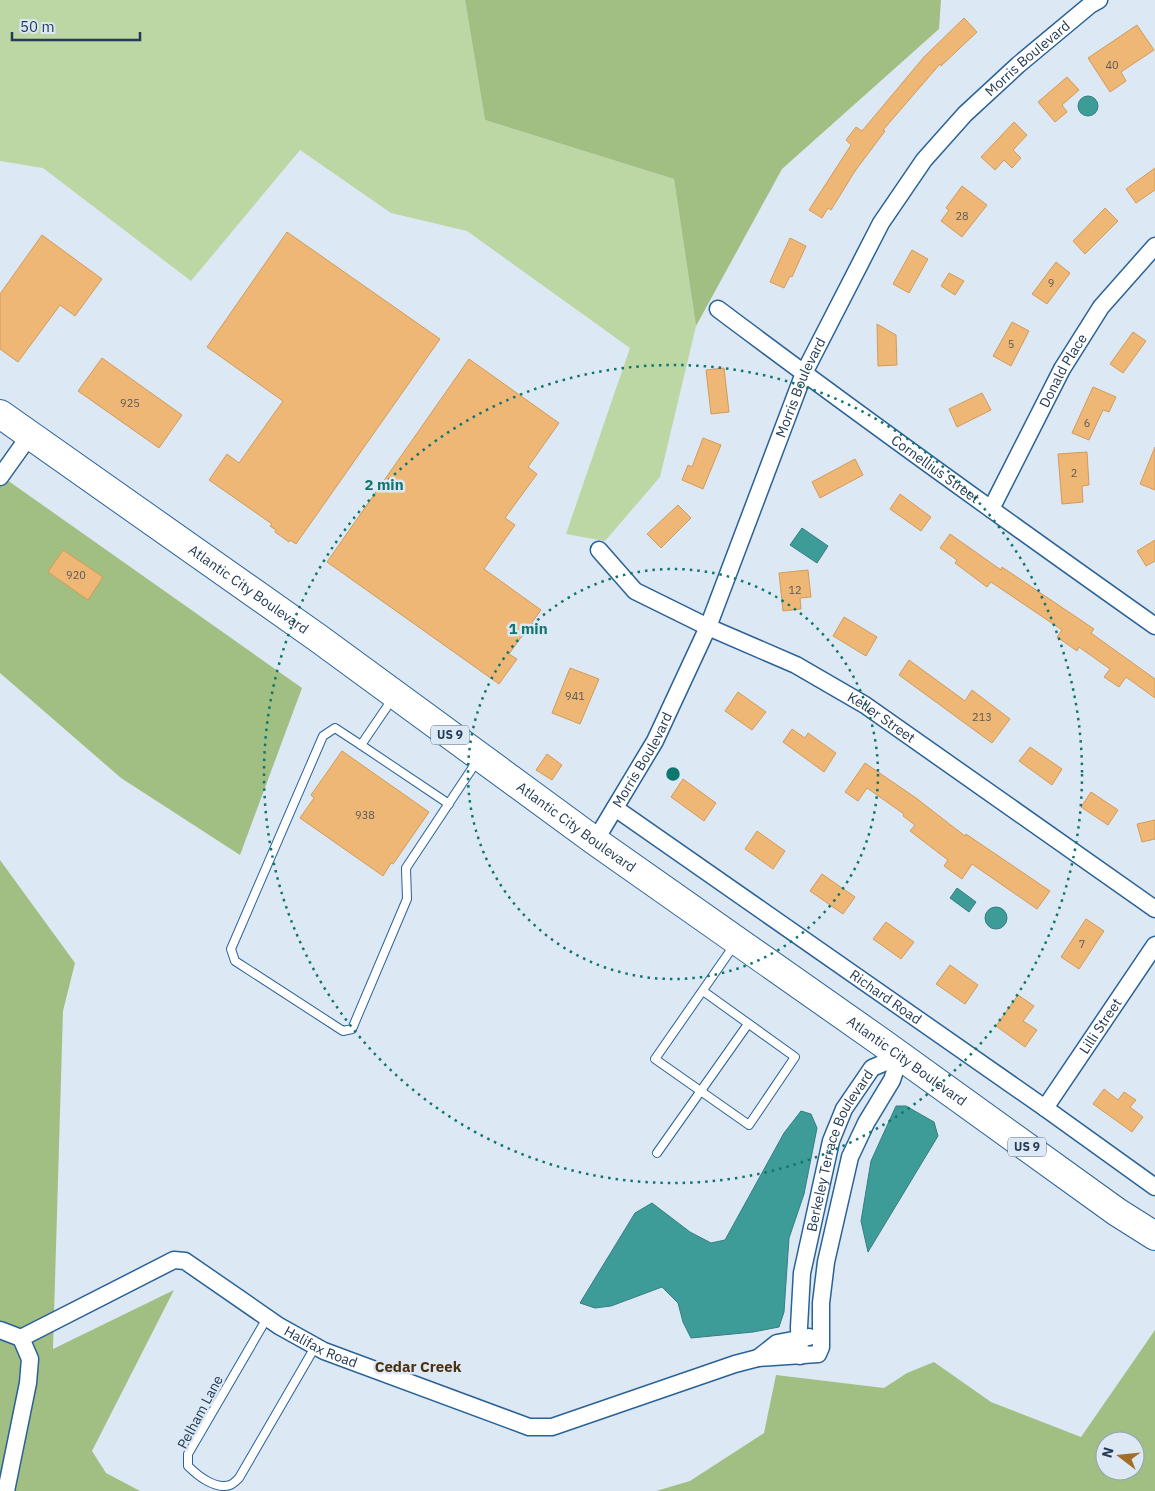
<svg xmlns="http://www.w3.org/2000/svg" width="1155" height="1491" font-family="'IBM Plex Sans',sans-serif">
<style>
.green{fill:#bcd6a4}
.forest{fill:#a1bf83;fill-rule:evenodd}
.water{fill:#3d9c97;stroke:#357f83}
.building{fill:#efb775;stroke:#d29b5a}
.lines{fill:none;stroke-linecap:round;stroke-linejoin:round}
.lane-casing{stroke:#296298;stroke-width:10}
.street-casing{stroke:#296298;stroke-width:19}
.highway-casing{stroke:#296298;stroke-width:30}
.lane{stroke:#fff;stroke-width:8}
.street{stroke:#fff;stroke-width:16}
.highway{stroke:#fff;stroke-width:28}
.ring{fill:none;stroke:#0f766e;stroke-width:2.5;stroke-dasharray:2.5 5}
.labels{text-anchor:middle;stroke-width:5;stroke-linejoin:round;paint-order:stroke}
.number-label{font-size:11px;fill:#565a5c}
.shield{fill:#dde8f5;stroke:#5b6f84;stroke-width:1}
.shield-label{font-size:12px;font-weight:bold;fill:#233b54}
.street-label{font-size:14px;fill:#233b54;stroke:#dde8f5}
.neighbourhood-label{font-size:15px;font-weight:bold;fill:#4c3211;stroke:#dde8f5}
.centre{fill:#0f766e;stroke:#dde8f5;stroke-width:2.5}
.ring-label{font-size:15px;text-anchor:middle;font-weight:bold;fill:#0f766e;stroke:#dde8f5;stroke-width:5;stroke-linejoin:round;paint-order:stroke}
</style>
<rect width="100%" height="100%" fill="#dde8f5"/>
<polygon class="green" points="0,0 465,0 485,120 674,179 696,326 660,477 605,541 566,534 630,348 467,231 391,213 300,150 191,281 43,168 0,161"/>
<g class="forest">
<polygon points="465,0 941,0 939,29 782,169 696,326 674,179 485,120"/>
<polygon points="0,475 302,688 240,855 121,778 0,673"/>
<polygon points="0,860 75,963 63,1011 53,1349 174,1290 92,1451 106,1473 140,1491 0,1491"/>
<path d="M1155 1330V1491H656L690 1481 764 1433 776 1375 884 1388 907 1373 934 1362 991 1402 1081 1437ZM1105 1441H1135V1471H1105Z"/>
</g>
<g class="water">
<circle cx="1088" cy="106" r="10"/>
<polygon points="802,528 828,546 817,563 790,545"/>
<polygon points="957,888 976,902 969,912 950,898"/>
<circle cx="996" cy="918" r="11"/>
<polygon points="896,1106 906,1106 934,1122 938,1136 868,1252 861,1221 871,1161"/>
<polygon points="801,1111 811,1114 817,1128 804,1194 789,1238 784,1312 779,1327 753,1332 691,1338 683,1322 678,1303 662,1287 611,1306 595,1308 580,1303 635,1213 652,1203 690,1232 711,1243 725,1240 784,1133"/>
</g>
<g class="building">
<polygon points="964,18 977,32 941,66 940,64 883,130 885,131 855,171 831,210 828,208 822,218 809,210 851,145 846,140 856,127 862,131 924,57"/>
<polygon points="1137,25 1154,50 1121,72 1126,81 1110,92 1088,58"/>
<polygon points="1067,77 1079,90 1062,105 1067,112 1055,122 1038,102"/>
<polygon points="1014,122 1027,135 1013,150 1021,158 1012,168 1004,160 995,170 981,157"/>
<polygon points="1155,168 1155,190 1136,203 1126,189"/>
<polygon points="962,186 987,205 962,237 941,221 949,210 946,208"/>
<polygon points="1105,208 1118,221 1085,254 1073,241"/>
<polygon points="287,232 440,339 296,544 290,540 289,542 275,532 276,530 270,526 272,524 209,480 227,454 239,463 283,401 207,347"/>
<polygon points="42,235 102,279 75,316 60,305 18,362 0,349 0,294"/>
<polygon points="790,238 806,246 792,277 790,276 784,288 770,282"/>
<polygon points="912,250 928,259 909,293 893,284"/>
<polygon points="1056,262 1070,273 1047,304 1032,294"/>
<polygon points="949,273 964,281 955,295 941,286"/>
<polygon points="1012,322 1029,331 1011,366 993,356"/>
<polygon points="877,324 896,335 897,365 878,366"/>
<polygon points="1133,332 1146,341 1123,373 1110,364"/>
<polygon points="102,358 182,415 159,448 78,391"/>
<polygon points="469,359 559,423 528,467 537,474 505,518 515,525 484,569 541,610 509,654 517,659 499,684 327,562"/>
<polygon points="724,368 729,412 711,414 706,370"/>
<polygon points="1093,387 1116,397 1109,412 1103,410 1089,440 1072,433"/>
<polygon points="982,393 991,410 957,427 949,409"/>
<polygon points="703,438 721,445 703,489 682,480 688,465 692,467"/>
<polygon points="1155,447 1155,490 1140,484"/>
<polygon points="1087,452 1089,485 1082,486 1083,502 1062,504 1058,454"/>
<polygon points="855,459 863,475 820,498 812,482"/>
<polygon points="900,494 931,517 921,531 890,509"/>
<polygon points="678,505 691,518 661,548 647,534"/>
<polygon points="950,534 1001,570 1002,567 1094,629 1091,633 1155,679 1155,698 1126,677 1119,687 1104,677 1110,669 1079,647 1077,651 1057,637 1062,630 991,582 987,587 955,563 957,560 940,548"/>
<polygon points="1155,540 1155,561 1146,566 1137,551"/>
<polygon points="63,550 103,577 88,600 48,572"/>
<polygon points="808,570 811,597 800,598 801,609 783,611 779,573"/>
<polygon points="844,617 877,637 866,656 833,636"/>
<polygon points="909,660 965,701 972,690 1010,719 992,743 899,675"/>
<polygon points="570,668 599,679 580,724 552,713"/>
<polygon points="738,692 766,712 752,730 725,711"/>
<polygon points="792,729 805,738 808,733 836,753 824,772 783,742"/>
<polygon points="1030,747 1062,769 1052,785 1019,761"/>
<polygon points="342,751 429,812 393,864 391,863 383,876 300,818 314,798 311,795"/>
<polygon points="547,754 562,765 552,780 536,770"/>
<polygon points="865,763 916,798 965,836 966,834 1050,891 1037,909 972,864 962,879 944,866 948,860 910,831 915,825 903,816 904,814 867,788 858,801 845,792"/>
<polygon points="683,779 716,803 704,821 671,797"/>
<polygon points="1091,792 1118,810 1108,825 1081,807"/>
<polygon points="1155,820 1155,839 1142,842 1137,824"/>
<polygon points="757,831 785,851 773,869 745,849"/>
<polygon points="822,874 855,897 843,914 810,891"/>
<polygon points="1086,919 1104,931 1079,969 1061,957"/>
<polygon points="886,922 914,942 901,959 873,939"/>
<polygon points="950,965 978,985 965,1004 936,984"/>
<polygon points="1018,995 1034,1006 1023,1021 1037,1030 1025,1047 996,1026"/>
<polygon points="1104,1089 1118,1100 1124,1092 1136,1100 1130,1107 1143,1117 1132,1132 1093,1104"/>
</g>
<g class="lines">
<defs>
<g id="lane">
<polyline points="393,698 361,745 335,728 323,736 231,949 235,961 343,1031 352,1029 407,899 406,868 477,761"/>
<polyline points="361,745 449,804"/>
<polyline points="703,991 795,1057 749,1125 655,1059 735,944"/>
<polyline points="657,1153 748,1024"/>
<path d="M267 1318 188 1454V1466C197 1475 215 1490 230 1485 233 1484 237 1480 239 1478L315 1347"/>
</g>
<g id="street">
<path id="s1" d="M718 309C862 417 1008 522 1155 626"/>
<polyline points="0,477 30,435"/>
<path id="s2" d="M991 509 1062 369 1101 307 1155 246"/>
<path id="s3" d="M599 550 635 591 708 627 796 665 865 705 1155 909"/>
<path id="s4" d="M615 808 1045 1108 1155 1187"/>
<path id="s5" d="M595 841 655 741 708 627 804 373 881 223 924 160 965 114 1018 65 1090 5 1099 0"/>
<path id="s6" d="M1045 1108 1155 945"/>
<polyline points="0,1330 21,1338"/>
<path id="s7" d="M21 1338 174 1260 185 1261 279 1326 324 1351 529 1427H552L735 1364 758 1358 818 1354 821 1347V1303L826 1262 850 1157 866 1123 892 1080 900 1056"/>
<path id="s8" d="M800 1356 799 1327 802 1273 831 1141 844 1109 872 1068 900 1056"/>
<polyline points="758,1358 777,1343 809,1337"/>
<polyline points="6,1491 28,1383 30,1359 21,1338"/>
</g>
<g id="highway">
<path id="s9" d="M0 414 318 638 595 841 881 1042 1117 1212 1155 1236"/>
</g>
</defs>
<use href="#lane" class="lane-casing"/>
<use href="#street" class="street-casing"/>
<use href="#highway" class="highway-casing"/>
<use href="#lane" class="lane"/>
<use href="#street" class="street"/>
<use href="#highway" class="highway"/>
</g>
<g class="ring">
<circle cx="673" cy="774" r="205"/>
<circle cx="673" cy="774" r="409"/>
</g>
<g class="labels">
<g class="number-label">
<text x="1112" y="69">40</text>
<text x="962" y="220">28</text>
<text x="1051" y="287">9</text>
<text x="1011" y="348">5</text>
<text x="130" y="407">925</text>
<text x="1087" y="427">6</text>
<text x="1074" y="477">2</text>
<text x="76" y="579">920</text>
<text x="795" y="594">12</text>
<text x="575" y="700">941</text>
<text x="982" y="721">213</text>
<text x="365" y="819">938</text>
<text x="1082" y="948">7</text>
</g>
<g class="shield">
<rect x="431" y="725.5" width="38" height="19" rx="4"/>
<rect x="1008" y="1137.5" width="38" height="19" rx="4"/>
</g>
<g class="shield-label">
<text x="450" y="739">US 9</text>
<text x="1027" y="1151">US 9</text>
</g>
<g class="street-label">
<text dy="5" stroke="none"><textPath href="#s5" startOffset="904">Morris Boulevard</textPath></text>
<text dy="5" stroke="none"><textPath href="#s2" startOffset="156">Donald Place</textPath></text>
<text dy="5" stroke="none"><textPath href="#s5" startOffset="499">Morris Boulevard</textPath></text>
<text dy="5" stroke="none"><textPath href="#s1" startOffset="270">Cornellius Street</textPath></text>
<text dy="5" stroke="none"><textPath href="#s9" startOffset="304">Atlantic City Boulevard</textPath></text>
<text dy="5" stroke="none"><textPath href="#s3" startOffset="332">Keller Street</textPath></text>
<text dy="5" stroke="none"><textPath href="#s5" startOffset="94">Morris Boulevard</textPath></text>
<text dy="5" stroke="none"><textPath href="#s9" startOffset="709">Atlantic City Boulevard</textPath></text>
<text dy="5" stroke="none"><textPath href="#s4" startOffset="330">Richard Road</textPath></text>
<text dy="5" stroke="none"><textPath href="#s6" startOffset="99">Lilli Street</textPath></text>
<text dy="5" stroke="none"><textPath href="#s9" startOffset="1114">Atlantic City Boulevard</textPath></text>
<text dy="5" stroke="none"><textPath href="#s8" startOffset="212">Berkeley Terrace Boulevard</textPath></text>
<text dy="5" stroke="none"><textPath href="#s7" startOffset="344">Halifax Road</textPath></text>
<text transform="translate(200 1412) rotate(-62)" y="5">Pelham Lane</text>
</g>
<g class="neighbourhood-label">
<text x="418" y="1372">Cedar Creek</text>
</g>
</g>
<circle cx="673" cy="774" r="8" class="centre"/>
<g class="ring-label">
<text x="384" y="490">2 min</text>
<text x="528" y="634">1 min</text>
</g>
<g transform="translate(1120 1456) rotate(286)"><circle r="24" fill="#dde8f5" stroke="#93a3b5"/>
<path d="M0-4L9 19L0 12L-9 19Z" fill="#a36e27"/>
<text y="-8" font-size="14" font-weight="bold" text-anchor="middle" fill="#233b54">N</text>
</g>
<path d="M12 32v8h128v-8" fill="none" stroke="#233b54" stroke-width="2.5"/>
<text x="20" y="32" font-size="15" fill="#233b54" stroke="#dde8f5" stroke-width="4" paint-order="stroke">50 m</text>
</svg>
